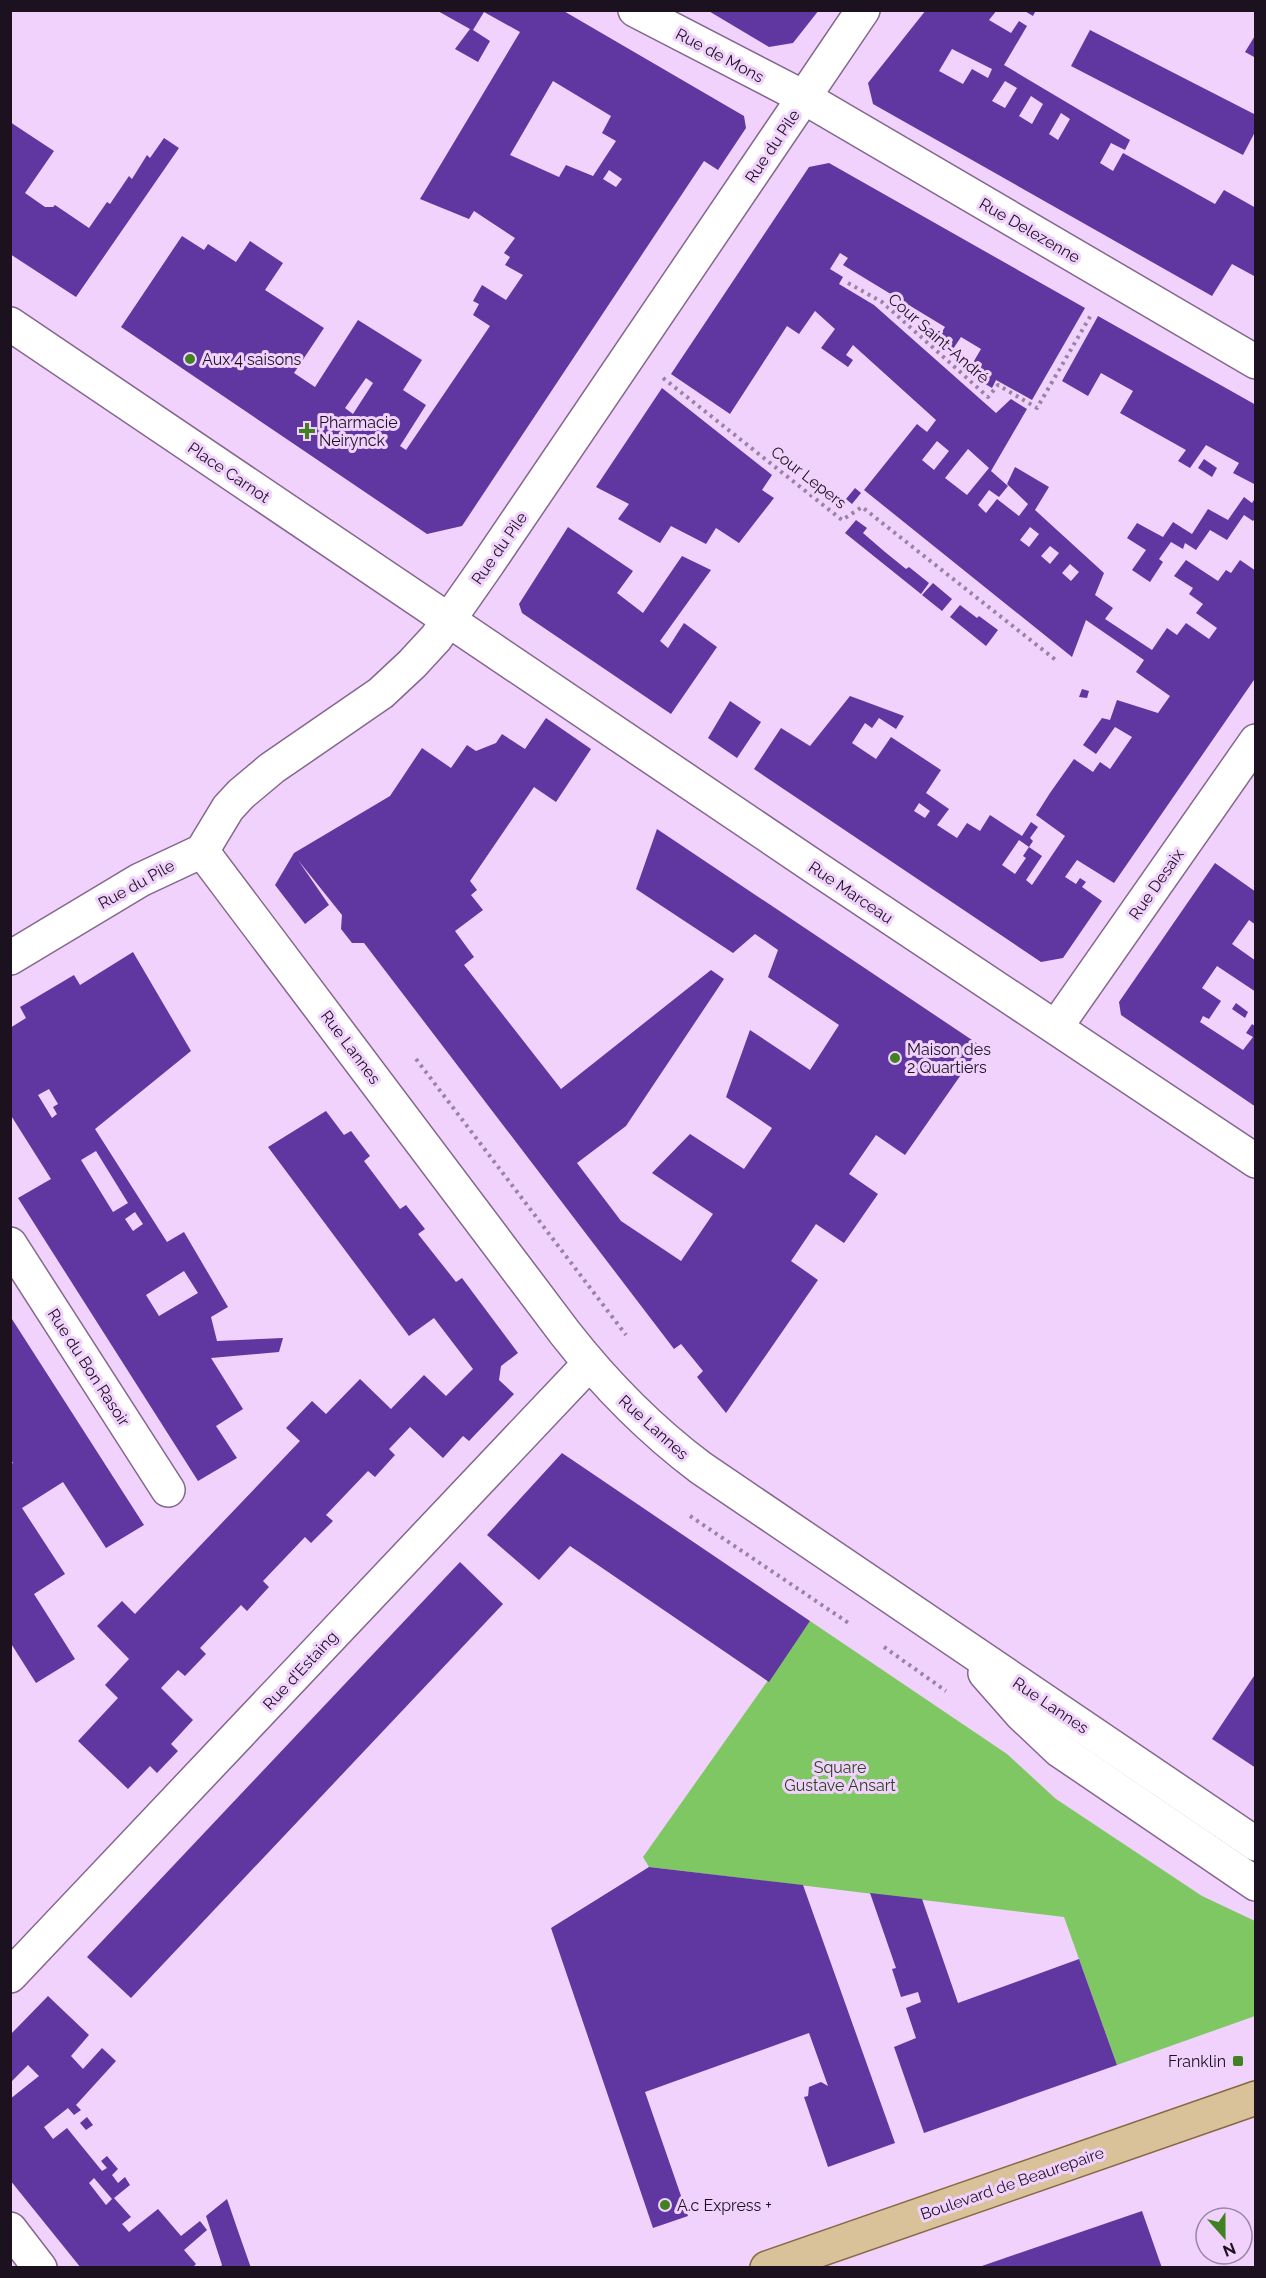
<svg xmlns="http://www.w3.org/2000/svg" width="1266" height="2278" font-family="Raleway,sans-serif">
<style>
.green{fill:#7fc762}
.building{fill:#6036a0;fill-rule:evenodd}
.lines{fill:none;stroke-linecap:round;stroke-linejoin:round}
.minor-casing{stroke:#83678c;stroke-width:36}
.major-casing{stroke:#866843;stroke-width:36}
.path{stroke:#9a83a2;stroke-width:4;stroke-dasharray:3 4.5;stroke-linecap:butt}
.minor{stroke:#fff;stroke-width:33}
.major{stroke:#d9c19a;stroke-width:33}
.poi-dot{fill:#418122;stroke:#f1d2fc;stroke-width:2}
.labels{text-anchor:middle;stroke-width:6;stroke-linejoin:round;paint-order:stroke}
.street-label{font-size:16px;fill:#1b111f;stroke:#f1d2fc}
.poi-label{font-size:16px;fill:#1b111f;stroke:#f1d2fc;text-anchor:start}
.park-label{font-size:16px;fill:#28461b;stroke:#f1d2fc}
</style>
<rect width="100%" height="100%" fill="#f1d2fc"/>
<polygon class="green" points="810,1621 1007,1754 1056,1799 1202,1896 1255,1921 1255,2016 1117,2065 1064,1917 649,1867 643,1857"/>
<g class="building">
<path d="M436 10H562L744 116 746 128 718 170 704 161 462 526 427 534 121 327 182 236 204 250 208 244 236 262 250 241 283 263 265 290 324 328 294 373 315 387 358 320 422 360 403 390 426 405 400 446 406 450 490 326 473 315 479 304 473 301 482 285 506 300 523 275 505 265 510 257 504 253 515 238 474 211 469 219 420 199 520 32 484 12 473 30 490 41 478 62 455 49 470 29ZM553 81 611 116 602 133 616 141 593 176 566 165 559 177 510 155ZM609 170 622 179 616 187 603 179ZM366 378 373 383 353 414 345 408Z"/>
<polygon points="707,10 819,10 793,43 769,47"/>
<path d="M926 10H997L989 20 1011 33 1019 21 1027 26 1004 65 1130 140 1125 150 1111 143 1100 163 1113 171 1123 153 1215 204 1224 190 1256 208V277L1232 264 1212 296 873 104 868 83ZM952 49 992 69 988 78 972 69 963 84 939 71ZM1005 81 1017 88 1005 108 992 101ZM1031 96 1043 104 1032 124 1019 116ZM1061 113 1070 119 1058 140 1049 134Z"/>
<polygon points="1023,10 1036,10 1033,16"/>
<polygon points="1090,30 1256,115 1256,130 1243,155 1071,66"/>
<polygon points="1256,34 1256,58 1245,52"/>
<polygon points="10,122 54,151 25,193 45,207 53,207 55,205 89,228 107,202 110,204 129,176 132,179 147,155 150,158 164,138 179,148 76,297 10,254"/>
<path d="M829 163 1085 308 1032 400 996 380 992 388 967 373 981 349 961 337 951 352 936 341 945 327 843 265 848 258 840 253 830 269 843 277 839 284 874 305 996 413 1011 399 1027 409 991 471 1008 486 999 497 989 490 978 505 986 513 997 499 1019 516 1028 504 1007 484 1015 467 1049 487 1035 510 1104 573 1095 595 1113 608 1105 619 1152 650 1167 628 1177 635 1186 623 1209 639 1217 628 1196 613 1203 604 1189 594 1193 588 1174 576 1186 560 1218 581 1226 570 1231 573 1240 560 1256 571V677L1114 883 1077 860 1065 877 1076 884 1080 878 1086 882 1082 887 1102 901 1063 958 1041 962 754 769 781 728 810 746 850 696 904 716 896 729 879 718 872 728 865 723 852 743 876 759 891 737 941 770 926 793 949 809 937 825 957 838 967 823 980 831 990 815 1022 836 1031 822 1038 827 1030 838 1033 841 1029 847 1019 840 1002 865 1015 874 1026 858 1023 856 1029 847 1042 856 1026 880 1032 885 1065 836 1036 815 1050 793 1074 759 1093 772 1100 762 1110 769 1132 737 1115 727 1096 754 1083 745 1102 718 1110 720 1117 700 1158 713 1170 696 1136 672 1144 660 1086 620 1072 657 864 490 917 424 927 432 936 420 853 345 846 355 853 360 848 367 821 348 835 329 815 311 799 334 787 326 730 414 671 374 809 167ZM937 441 949 451 934 470 922 460ZM968 449 989 468 967 495 945 478ZM1030 527 1039 534 1029 547 1020 540ZM1050 546 1059 553 1050 564 1041 556ZM1070 564 1079 572 1071 581 1062 573ZM919 803 930 811 925 818 914 811Z"/>
<polygon points="1098,316 1256,405 1256,485 1233,473 1239,463 1206,445 1190,468 1178,461 1186,450 1120,413 1133,391 1101,373 1088,396 1062,381"/>
<polygon points="662,388 772,475 762,490 774,498 739,543 716,528 706,544 671,526 660,543 618,519 629,504 596,487"/>
<polygon points="1204,459 1217,468 1212,477 1198,468"/>
<polygon points="855,488 861,493 852,504 846,499"/>
<polygon points="1244,497 1252,503 1256,497 1256,517 1253,521 1244,515 1227,540 1210,530 1196,550 1185,543 1183,549 1171,542 1159,559 1163,562 1150,582 1132,570 1146,550 1127,538 1137,523 1163,537 1173,522 1192,534 1208,509 1228,520"/>
<polygon points="856,520 867,528 863,533 885,552 906,569 909,567 929,583 921,594 845,533"/>
<polygon points="568,527 633,571 617,593 643,613 682,556 711,570 660,641 668,648 684,623 717,647 671,714 522,613 519,604"/>
<polygon points="933,583 952,599 942,611 922,595"/>
<polygon points="960,605 977,618 979,616 998,630 986,646 950,617"/>
<polygon points="1082,689 1089,691 1087,698 1079,697"/>
<polygon points="730,701 761,722 737,758 708,738"/>
<polygon points="546,718 591,749 556,802 534,787 470,881 477,890 471,895 483,910 455,931 474,957 464,965 561,1089 711,970 724,979 626,1126 577,1163 621,1221 681,1261 713,1214 652,1173 690,1134 744,1169 772,1128 726,1097 750,1030 810,1070 839,1025 768,977 778,950 755,934 733,953 636,889 657,829 981,1046 905,1155 876,1135 849,1174 878,1194 844,1243 816,1224 791,1261 818,1280 726,1413 697,1377 703,1371 681,1344 674,1349 364,943 352,943 341,929 342,915 298,860 329,905 305,924 275,885 294,853 390,796 422,748 451,768 467,745 476,751 496,743 502,734 525,749"/>
<polygon points="1215,863 1256,892 1256,925 1249,920 1232,944 1256,961 1256,992 1217,966 1202,988 1221,1001 1209,1019 1203,1016 1200,1022 1243,1050 1253,1037 1246,1033 1252,1024 1256,1027 1256,1107 1121,1015 1119,1002"/>
<path d="M133 952 191 1051 95 1129 167 1242 184 1232 228 1307 211 1317 217 1341 283 1338 279 1352 211 1358 243 1409 216 1426 237 1458 198 1481 18 1198 51 1179 10 1114V1028L26 1018 20 1007 74 975 80 985ZM49 1089 58 1104 53 1107 57 1114 52 1118 38 1095ZM96 1151 128 1203 113 1212 81 1160ZM135 1212 143 1224 133 1231 125 1219ZM184 1271 198 1293 159 1316 146 1295Z"/>
<polygon points="1236,1003 1248,1012 1245,1018 1232,1009"/>
<polygon points="326,1111 344,1135 351,1131 370,1156 364,1161 400,1209 406,1205 425,1229 418,1234 456,1282 462,1278 518,1353 501,1366 499,1380 514,1394 469,1441 463,1436 443,1458 410,1427 389,1449 395,1455 375,1477 368,1471 326,1515 333,1521 311,1543 305,1537 263,1581 269,1587 247,1611 241,1605 200,1648 206,1654 185,1676 178,1670 161,1688 193,1720 171,1744 178,1751 157,1773 150,1766 128,1789 78,1741 118,1698 105,1685 129,1659 97,1626 122,1601 135,1614 300,1441 286,1428 312,1401 326,1414 360,1379 391,1409 424,1375 446,1396 473,1369 434,1318 409,1336 268,1147"/>
<polygon points="10,1316 144,1525 106,1548 63,1482 22,1508 65,1574 34,1594 75,1659 36,1683 10,1642 10,1464 13,1463 10,1459"/>
<polygon points="562,1453 810,1621 769,1682 570,1546 539,1580 487,1535"/>
<polygon points="460,1562 503,1604 131,1998 87,1957"/>
<polygon points="1256,1673 1256,1768 1212,1739"/>
<polygon points="649,1867 803,1885 895,2143 828,2167 804,2097 808,2096 809,2087 821,2082 828,2086 809,2033 784,2042 645,2092 688,2216 653,2228 551,1928"/>
<polygon points="870,1893 922,1899 958,2003 1079,1959 1117,2065 924,2133 894,2047 916,2038 906,2008 921,2002 918,1992 901,1997 892,1969 896,1968"/>
<path d="M48 1996 89 2035 71 2056 83 2069 102 2048 116 2061 76 2105 81 2110 74 2115 68 2108 44 2127 53 2139 67 2128 102 2171 107 2168 101 2161 107 2156 118 2169 112 2175 118 2183 125 2177 130 2185 114 2198 131 2217 122 2224 129 2232 158 2209 181 2236 200 2221 207 2230 184 2250 196 2264 192 2268H81L10 2180V2099L39 2076 28 2065 10 2083V2035ZM94 2178 112 2199 106 2205 89 2183Z"/>
<polygon points="87,2117 93,2125 86,2130 80,2123"/>
<polygon points="227,2199 238,2231 251,2268 219,2268 222,2265 206,2216"/>
<polygon points="1142,2211 1162,2268 979,2268 979,2267"/>
</g>
<g class="lines">
<defs>
<g id="minor">
<polyline points="635,10 805,98 1256,362"/>
<polyline points="10,324 816,868 1256,1161"/>
<path d="M202 851 565 1333C605 1384 649 1429 701 1468L1256 1844"/>
<polyline points="10,958 140,880 202,851 228,808 241,794 272,768 381,693 412,664 436,638 485,568 863,10"/>
<polyline points="1056,1027 1256,741"/>
<polyline points="10,1244 168,1490"/>
<polyline points="985,1673 1022,1715 1059,1750 1256,1884"/>
<polyline points="10,1976 589,1364"/>
<polyline points="10,2229 40,2268"/>
</g>
<polyline id="major" points="767,2268 1256,2098"/>
</defs>
<use href="#minor" class="minor-casing"/>
<use href="#major" class="major-casing"/>
<g class="path">
<polyline points="848,283 882,302 988,397 998,385 1037,408 1091,315"/>
<polyline points="663,378 842,520 862,507 1057,661"/>
<polyline points="416,1059 626,1335"/>
<polyline points="690,1516 850,1624"/>
<polyline points="884,1647 946,1691"/>
</g>
<use href="#minor" class="minor"/>
<use href="#major" class="major"/>
</g>
<g class="poi-dot">
<circle cx="190" cy="359" r="6"/>
<path d="M304 422h6v6h6v6h-6v6h-6v-6h-6v-6h6z"/>
<circle cx="895" cy="1058" r="6"/>
<rect x="1232" y="2055" width="12" height="12" rx="3"/>
<circle cx="665" cy="2205" r="6"/>
</g>
<g class="labels">
<g class="street-label">
<text transform="translate(720 55) rotate(28)" y="6">Rue de Mons</text>
<text transform="translate(772 146) rotate(-56)" y="6">Rue du Pile</text>
<text transform="translate(1030 230) rotate(30)" y="6">Rue Delezenne</text>
<text transform="translate(939 338) rotate(41)" y="6">Cour Saint-André</text>
<text transform="translate(229 472) rotate(34)" y="6">Place Carnot</text>
<text transform="translate(809 477) rotate(38)" y="6">Cour Lepers</text>
<text transform="translate(499 548) rotate(-55)" y="6">Rue du Pile</text>
<text transform="translate(136 884) rotate(-29)" y="6">Rue du Pile</text>
<text transform="translate(1156 884) rotate(-55)" y="6">Rue Desaix</text>
<text transform="translate(851 892) rotate(34)" y="6">Rue Marceau</text>
<text transform="translate(351 1047) rotate(53)" y="6">Rue Lannes</text>
<text transform="translate(89 1367) rotate(57)" y="6">Rue du Bon Rasoir</text>
<text transform="translate(654 1427) rotate(42)" y="6">Rue Lannes</text>
<text transform="translate(300 1670) rotate(-47)" y="6">Rue d'Estaing</text>
<text transform="translate(1051 1705) rotate(34)" y="6">Rue Lannes</text>
<text transform="translate(1012 2183) rotate(-19)" y="6">Boulevard de Beaurepaire</text>
</g>
<g class="poi-label">
<text x="202" y="365">Aux 4 saisons</text>
<text x="319" y="428">Pharmacie<tspan x="319" dy="18">Neirynck</tspan></text>
<text x="907" y="1055">Maison des<tspan x="907" dy="18">2 Quartiers</tspan></text>
<text x="1226" y="2067" text-anchor="end">Franklin</text>
<text x="677" y="2211">A.c Express +</text>
</g>
<g class="park-label">
<text x="840" y="1773">Square<tspan x="840" dy="18">Gustave Ansart</tspan></text>
</g>
</g>
<rect width="1266" height="2278" fill="none" stroke="#1b111f" stroke-width="24"/>
<g transform="translate(1224 2236) rotate(159)"><circle r="28" fill="#f1d2fc" stroke="#9b85a4" stroke-width="1.5"/>
<path d="M0-4.5L10 22L0 15L-10 22Z" fill="#418122"/>
<text y="-9" font-size="16" font-weight="bold" text-anchor="middle" fill="#1b111f">N</text>
</g>
</svg>
